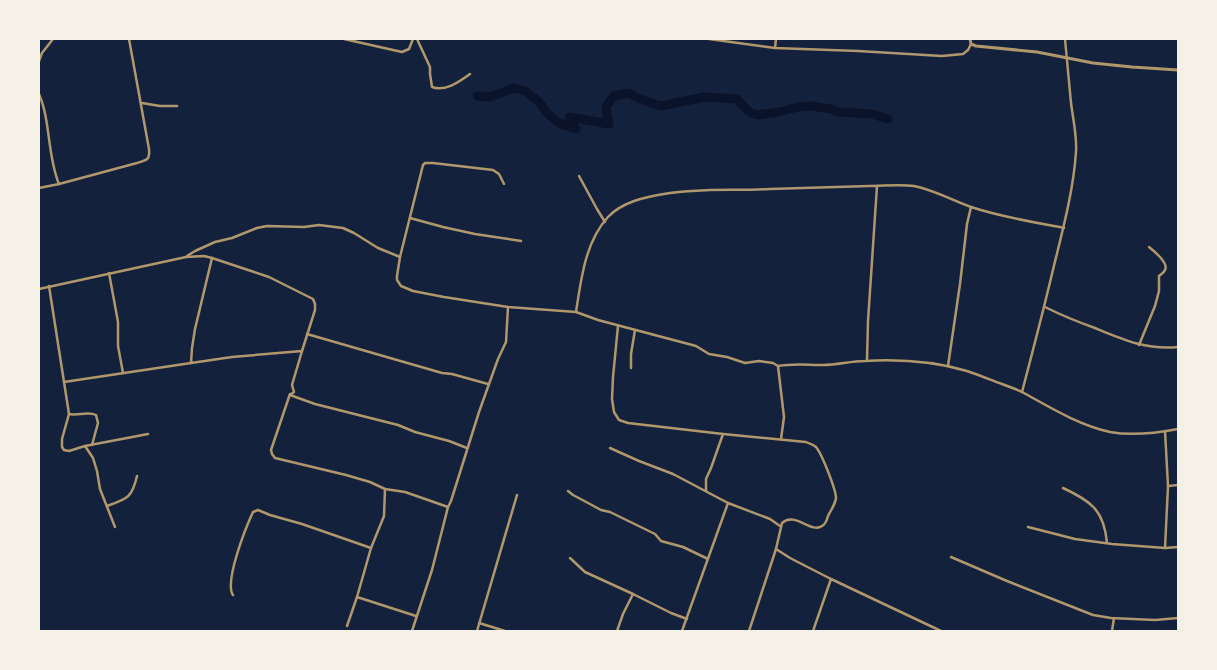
<svg xmlns="http://www.w3.org/2000/svg" width="1217" height="670" font-family="Manrope,sans-serif">
<style>
.lines{fill:none;stroke-linecap:round;stroke-linejoin:round}
.river{stroke:#0b132b;stroke-width:9}
.minor{stroke:#b1986c;stroke-width:2.5}
.tertiary{stroke:#b1986c;stroke-width:3}
</style>
<rect width="100%" height="100%" fill="#14213d"/>
<g class="lines">
<polyline class="river" points="477,96 490,97 514,88 525,91 538,101 547,113 559,123 576,129 569,117 609,124 606,107 614,96 628,93 645,101 661,106 704,97 737,99 749,112 757,115 779,112 798,107 812,106 831,109 837,112 872,114 888,119"/>
<g class="minor">
<polyline points="344,39 402,52 409,49 413,39"/>
<path d="M417 39 430 67V74L432 87C446 92 460 81 470 74"/>
<polyline points="709,39 775,48 858,51 942,56 963,54 968,50 971,44"/>
<polyline points="775,48 776,39"/>
<polyline points="39,61 42,53 53,39"/>
<path d="M39 94C51 122 47 155 59 184L39 188"/>
<polyline points="142,103 160,106 177,106"/>
<polyline points="579,176 597,209 605,222"/>
<path d="M59 184 137 163C147 160 150 160 149 149L129 39"/>
<path d="M504 184 499 174 493 170 433 163H425L423 165 400 257 397 276V280L401 286 413 291 444 297 508 307 576 312 598 320 696 346 709 354 727 357 745 363 759 361 773 363 778 366C794 363 808 365 823 365 837 365 851 361 865 361 900 359 933 361 967 371 979 375 991 380 1002 384 1009 387 1017 389 1024 393 1051 408 1079 425 1110 432 1132 436 1157 433 1178 429"/>
<polyline points="410,218 443,227 475,234 521,241"/>
<polyline points="187,256 195,251 215,242 232,238 257,228 267,226 304,227 319,225 343,228 354,233 378,248 400,257"/>
<polyline points="212,258 269,277 313,299 315,304 315,310 302,351"/>
<polyline points="109,273 118,322 118,346 123,373"/>
<polyline points="49,286 69,414 62,439 62,447 64,450 69,451 85,446 148,434"/>
<polyline points="39,289 186,257 204,256 212,258 195,329 192,348 191,363 232,357 302,351 292,385 294,392 290,395 315,404 398,425 415,432 449,441 467,448"/>
<path d="M1045 307C1061 315 1078 322 1095 328 1124 340 1147 350 1178 347"/>
<path d="M576 312C581 280 585 242 608 217 622 202 645 197 664 194 699 188 735 191 770 189 803 188 836 187 869 186 883 186 900 184 914 186 934 190 952 200 971 207 1001 217 1033 222 1064 228"/>
<path d="M618 326 613 377 612 399 614 412 619 420 628 423 723 434 806 442C810 444 813 444 816 447 822 454 836 490 836 498 835 505 831 510 828 516 827 520 826 524 822 526 811 534 795 511 782 523L776 549 749 631"/>
<polyline points="307,334 442,373 452,374 488,384"/>
<path d="M1139 345 1155 306 1159 291V276C1161 274 1164 273 1165 270 1169 263 1154 251 1149 247"/>
<polyline points="867,360 868,321 877,186"/>
<polyline points="778,366 784,417 781,439"/>
<polyline points="948,366 960,284 967,224 971,207"/>
<polyline points="631,368 631,354 635,330"/>
<polyline points="64,382 191,363"/>
<path d="M1022 392C1032 354 1042 316 1051 278 1061 236 1073 195 1076 152 1077 135 1073 119 1071 103 1069 82 1067 60 1065 39"/>
<polyline points="290,394 271,450 272,454 275,458 346,475 370,482 385,489 405,492 448,507"/>
<path d="M69 414C78 416 88 411 96 415L98 423 92 445"/>
<polyline points="1165,431 1168,486 1165,548"/>
<polyline points="85,446 93,458 97,471 100,489 115,527"/>
<polyline points="610,448 639,461 673,474 728,503 770,519 780,526"/>
<polyline points="1168,486 1178,485"/>
<path d="M1063 488C1091 501 1104 510 1107 543"/>
<polyline points="385,489 384,516 371,548 357,597 416,616"/>
<polyline points="568,491 573,495 590,504 601,510 610,512 655,534 661,541 683,547 708,559"/>
<polyline points="706,491 706,479 711,468 723,434"/>
<path d="M107 506C127 499 132 498 137 476"/>
<polyline points="1028,527 1075,539 1112,544 1165,548 1178,547"/>
<polyline points="776,549 790,558 831,579 941,631"/>
<polyline points="951,557 1007,581 1093,615 1111,618 1155,620 1178,618"/>
<polyline points="570,558 585,572 633,594"/>
<path d="M233 595C224 582 246 527 253 512L258 510 270 515 302 524 371 548"/>
<polyline points="479,623 505,631"/>
<polyline points="347,626 357,597"/>
<polyline points="412,631 432,570 448,507 451,501 479,412 498,359 506,342 508,307"/>
<polyline points="477,631 517,495"/>
<polyline points="617,631 623,614 633,594 671,613 687,619"/>
<polyline points="682,631 728,503"/>
<polyline points="813,631 831,579"/>
<polyline points="1112,631 1114,618"/>
</g>
<polyline class="tertiary" points="970,39 971,44 976,46 1037,52 1093,63 1132,67 1178,70"/>
</g>
<rect width="1217" height="670" fill="none" stroke="#f6f1e7" stroke-width="80"/>
</svg>
